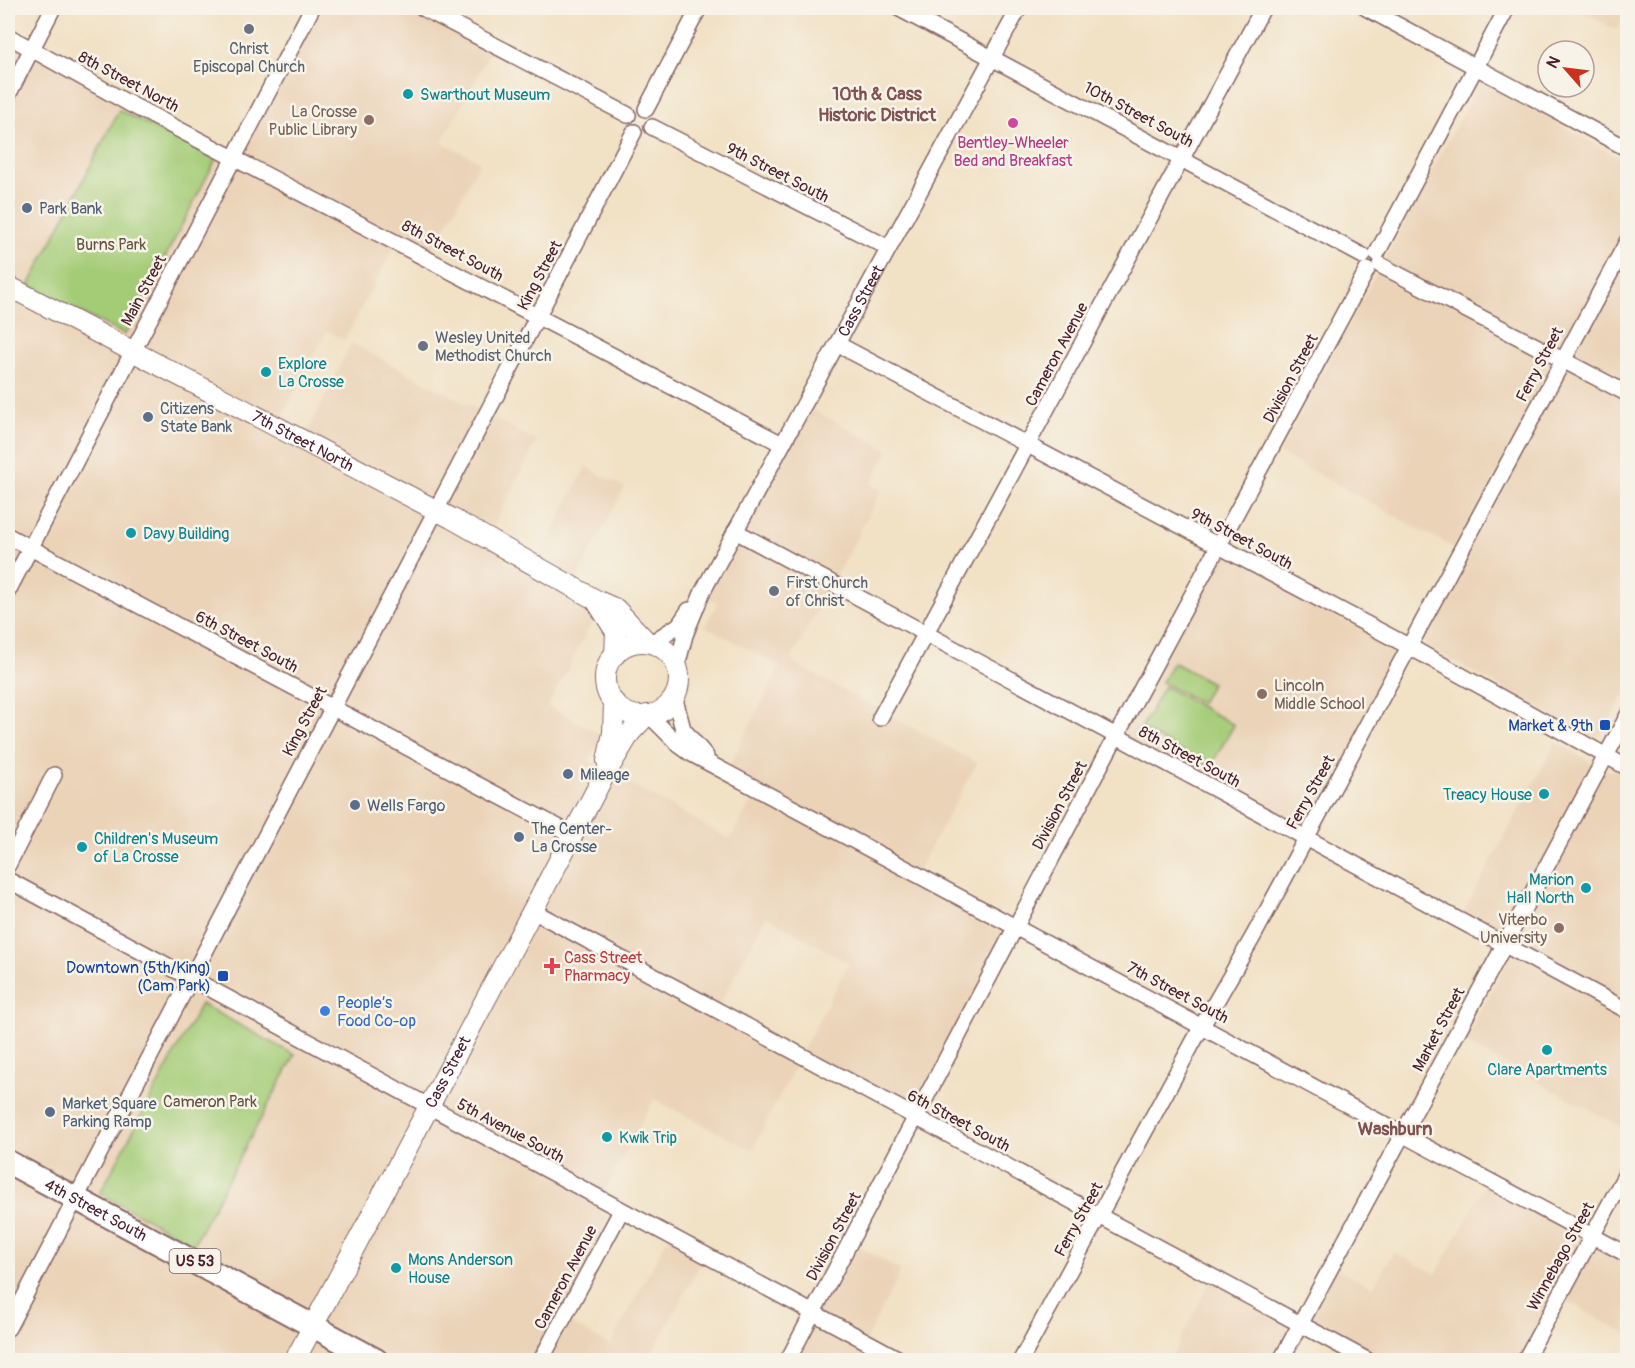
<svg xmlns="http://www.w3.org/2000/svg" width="1635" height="1368" font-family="Pangolin,sans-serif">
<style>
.built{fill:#ebd3b8;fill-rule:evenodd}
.green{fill:#a4cc77;stroke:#777651;stroke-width:1.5}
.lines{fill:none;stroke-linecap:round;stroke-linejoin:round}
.minor-casing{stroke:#846361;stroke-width:18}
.major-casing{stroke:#846361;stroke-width:22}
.highway-casing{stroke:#846361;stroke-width:26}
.minor{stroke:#fff;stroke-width:15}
.major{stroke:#fff;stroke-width:20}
.highway{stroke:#fff;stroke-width:22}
.worship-dot{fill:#6b7280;stroke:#f7f3e8;stroke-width:2}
.culture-dot{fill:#0f9aa8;stroke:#f7f3e8;stroke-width:2}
.education-dot{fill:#8d6e63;stroke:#f7f3e8;stroke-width:2}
.hotel-dot{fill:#d1479c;stroke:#f7f3e8;stroke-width:2}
.service-dot{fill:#5c6f8a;stroke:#f7f3e8;stroke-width:2}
.transit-dot{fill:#1a4fb4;stroke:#f7f3e8;stroke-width:2}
.health-dot{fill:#e0444e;stroke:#f7f3e8;stroke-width:2}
.shop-dot{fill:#3f7fe0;stroke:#f7f3e8;stroke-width:2}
.labels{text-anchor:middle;stroke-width:5;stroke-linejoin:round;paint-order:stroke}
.shield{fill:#f7f3e8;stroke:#7e5f64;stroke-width:1.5}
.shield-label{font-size:15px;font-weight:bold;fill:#4a1f2b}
.worship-label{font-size:16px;fill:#5b616d;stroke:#f7f3e8;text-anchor:start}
.street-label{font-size:16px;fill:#4a1f2b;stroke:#f7f3e8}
.culture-label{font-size:16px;fill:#0d838f;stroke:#f7f3e8;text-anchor:start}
.education-label{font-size:16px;fill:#785e54;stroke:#f7f3e8;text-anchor:end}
.hotel-label{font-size:16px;fill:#b23c85;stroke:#f7f3e8}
.service-label{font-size:16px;fill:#4e5e75;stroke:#f7f3e8;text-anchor:start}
.park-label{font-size:16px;fill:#655342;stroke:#f7f3e8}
.transit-label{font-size:16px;fill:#164399;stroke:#f7f3e8;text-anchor:end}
.health-label{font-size:16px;fill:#be3a42;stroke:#f7f3e8;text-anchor:start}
.shop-label{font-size:16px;fill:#366cbe;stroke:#f7f3e8;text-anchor:start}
.neighbourhood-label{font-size:18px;font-weight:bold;fill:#805252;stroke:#f7f3e8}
</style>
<rect width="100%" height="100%" fill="#f7f3e8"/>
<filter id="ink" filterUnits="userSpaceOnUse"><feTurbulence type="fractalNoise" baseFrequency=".0167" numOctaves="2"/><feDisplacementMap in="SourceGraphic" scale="12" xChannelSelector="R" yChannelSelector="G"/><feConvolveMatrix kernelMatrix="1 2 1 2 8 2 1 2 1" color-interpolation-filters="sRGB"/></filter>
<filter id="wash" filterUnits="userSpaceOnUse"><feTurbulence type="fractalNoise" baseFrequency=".008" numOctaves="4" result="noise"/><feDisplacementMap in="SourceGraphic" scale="24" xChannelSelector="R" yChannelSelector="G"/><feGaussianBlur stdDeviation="1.35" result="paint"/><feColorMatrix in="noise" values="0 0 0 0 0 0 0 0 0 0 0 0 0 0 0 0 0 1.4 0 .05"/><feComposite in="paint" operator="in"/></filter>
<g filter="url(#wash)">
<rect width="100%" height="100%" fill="#f1e1c5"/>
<g class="built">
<path d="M312 8H423L494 45 442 142 480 162 429 258 397 242 344 340 327 331 277 426 304 440 351 343 537 441 488 537 536 563 586 467 625 487 568 595 598 611 548 706 602 735 589 761 730 839 756 793 724 775 781 666 705 626 718 603 702 594 803 405 889 450 870 484 882 490 792 657 795 664 977 763 917 872 1016 926 917 1118 800 1056 752 1150 654 1099 606 1188 603 1200 621 1211 563 1319 610 1345 669 1236 705 1256 648 1360H8V36L234 156ZM766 916 849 963 800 1055 717 1010Z"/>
<polygon points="1575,8 1627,8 1627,11 1617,30"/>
<polygon points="1481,80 1627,162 1628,689 1597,741 1425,645 1424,640 1428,630 1467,555 1279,453"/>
<polygon points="1220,547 1410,647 1305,838 1116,736"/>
<polygon points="1556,742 1609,772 1619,768 1627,771 1627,1130 1464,1042 1517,943 1463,913"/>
<polygon points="1488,1180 1627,1255 1627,1334 1559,1297 1525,1360 1367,1360 1301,1324 1281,1360 1228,1360 1219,1356 1217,1360 1170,1360 1213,1277 1300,1324 1331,1267 1373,1287 1394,1252 1436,1274"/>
<polygon points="851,1242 901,1270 865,1341 891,1360 788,1360"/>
</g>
<g class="green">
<polygon points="119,110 216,159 125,335 29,286"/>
<polygon points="1173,662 1212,683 1201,703 1162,682"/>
<polygon points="1164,686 1234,725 1210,767 1141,729"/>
<polygon points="201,1004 295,1055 193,1245 100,1193"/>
</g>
</g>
<g filter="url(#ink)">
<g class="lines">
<defs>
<g id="minor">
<polyline points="423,8 628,115"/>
<polyline points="898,8 1363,256"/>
<polyline points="1366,8 1628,149"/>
<polyline points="8,36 128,103 782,444"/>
<polyline points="8,95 53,8"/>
<polyline points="646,109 699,8"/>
<polyline points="652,127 889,248"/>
<polyline points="1377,253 1507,8"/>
<polyline points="1380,265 1628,394"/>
<polyline points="837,344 1410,647 1628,768"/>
<polyline points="735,531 1628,1011"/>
<polyline points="8,536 573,835"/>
<polyline points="8,591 312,8"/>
<polyline points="651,643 679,625 689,610"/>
<path id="s1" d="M677 666 685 635 703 591 1019 8"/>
<polyline points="674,696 683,729 706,756"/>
<polyline points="649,715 679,745 690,753 1628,1255"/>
<polyline points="880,718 1263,8"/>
<polyline points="8,865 54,775"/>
<polyline points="8,880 901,1360"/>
<polyline points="533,911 1367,1360"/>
<polyline points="8,1328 634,132"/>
<polyline points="541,1360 621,1211"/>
<polyline points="788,1360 1107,753 1367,270"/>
<polyline points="1021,1360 1202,1026 1254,935 1628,240"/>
<polyline points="1281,1360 1628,715"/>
<polyline points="1525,1360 1628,1170"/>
</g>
<g id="major">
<path id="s2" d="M8 286 451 518 596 600 616 609 647 642"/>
<polyline points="597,602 616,632 615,655"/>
<circle cx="642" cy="679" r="37"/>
<polyline points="607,761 613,733 614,702"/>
<path id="s3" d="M295 1360 600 783 630 733 647 715"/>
</g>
<g id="highway">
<path id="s4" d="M8 1162 376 1360"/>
</g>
</defs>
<use href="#minor" class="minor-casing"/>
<use href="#major" class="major-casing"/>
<use href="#highway" class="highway-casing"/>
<use href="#minor" class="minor"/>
<use href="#major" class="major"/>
<use href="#highway" class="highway"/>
</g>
</g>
<g class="worship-dot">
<circle cx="249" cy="29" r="6"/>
<circle cx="423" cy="346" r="6"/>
<circle cx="774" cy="591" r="6"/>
</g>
<g class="culture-dot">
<circle cx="408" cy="94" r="6"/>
<circle cx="266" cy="372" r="6"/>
<circle cx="131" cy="533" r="6"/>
<circle cx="1544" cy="794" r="6"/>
<circle cx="82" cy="847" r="6"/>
<circle cx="1586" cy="888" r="6"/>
<circle cx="1547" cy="1050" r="6"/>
<circle cx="607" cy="1137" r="6"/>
<circle cx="396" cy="1268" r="6"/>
</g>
<g class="education-dot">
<circle cx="369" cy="120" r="6"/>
<circle cx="1262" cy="694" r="6"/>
<circle cx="1559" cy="928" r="6"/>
</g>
<circle class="hotel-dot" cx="1013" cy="123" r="6"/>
<g class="service-dot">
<circle cx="27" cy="208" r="6"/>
<circle cx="148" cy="417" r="6"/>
<circle cx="568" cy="774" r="6"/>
<circle cx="355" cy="805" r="6"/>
<circle cx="519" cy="837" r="6"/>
<circle cx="50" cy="1112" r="6"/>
</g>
<g class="transit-dot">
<rect x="1599" y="719" width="12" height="12" rx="3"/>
<rect x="217" y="970" width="12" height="12" rx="3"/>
</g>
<path class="health-dot" d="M549 957h6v6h6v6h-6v6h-6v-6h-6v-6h6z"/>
<circle class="shop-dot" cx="325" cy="1011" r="6"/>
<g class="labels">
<rect class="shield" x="169.5" y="1249" width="51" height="24" rx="4.5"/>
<g class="shield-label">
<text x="195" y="1266">US 53</text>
</g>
<g class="worship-label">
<text x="249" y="54" text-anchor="middle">Christ<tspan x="249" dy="18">Episcopal Church</tspan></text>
<text x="435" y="343">Wesley United<tspan x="435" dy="18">Methodist Church</tspan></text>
<text x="786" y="588">First Church<tspan x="786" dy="18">of Christ</tspan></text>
</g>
<g class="street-label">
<text transform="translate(129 81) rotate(28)" y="6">8th Street North</text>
<text transform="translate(1139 114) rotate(28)" y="6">10th Street South</text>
<text transform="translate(778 172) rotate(27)" y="6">9th Street South</text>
<text transform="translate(453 250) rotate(28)" y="6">8th Street South</text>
<text transform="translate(539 275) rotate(-62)" y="6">King Street</text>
<text transform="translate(143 290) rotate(-62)" y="6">Main Street</text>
<text dy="6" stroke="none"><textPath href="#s1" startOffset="410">Cass Street</textPath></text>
<text transform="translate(1056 354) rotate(-62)" y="6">Cameron Avenue</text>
<text transform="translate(1539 364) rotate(-62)" y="6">Ferry Street</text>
<text transform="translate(1290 378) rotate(-62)" y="6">Division Street</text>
<text dy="6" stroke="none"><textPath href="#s2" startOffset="333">7th Street North</textPath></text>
<text transform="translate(1242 538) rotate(28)" y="6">9th Street South</text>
<text transform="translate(247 641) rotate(28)" y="6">6th Street South</text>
<text transform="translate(304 721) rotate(-62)" y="6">King Street</text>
<text transform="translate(1190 756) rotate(28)" y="6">8th Street South</text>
<text transform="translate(1310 792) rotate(-61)" y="6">Ferry Street</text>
<text transform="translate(1059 805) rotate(-62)" y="6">Division Street</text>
<text transform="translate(1178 992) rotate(28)" y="6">7th Street South</text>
<text transform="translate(1438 1029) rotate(-62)" y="6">Market Street</text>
<text dy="6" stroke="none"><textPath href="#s3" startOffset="326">Cass Street</textPath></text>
<text transform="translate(959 1120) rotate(28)" y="6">6th Street South</text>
<text transform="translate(511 1130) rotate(28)" y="6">5th Avenue South</text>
<text dy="6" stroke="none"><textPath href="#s4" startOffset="100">4th Street South</textPath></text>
<text transform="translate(1078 1219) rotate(-61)" y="6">Ferry Street</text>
<text transform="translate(833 1236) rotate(-62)" y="6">Division Street</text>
<text transform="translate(1560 1256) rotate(-61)" y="6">Winnebago Street</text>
<text transform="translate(565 1277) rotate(-62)" y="6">Cameron Avenue</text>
</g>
<g class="culture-label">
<text x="420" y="100">Swarthout Museum</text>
<text x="278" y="369">Explore<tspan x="278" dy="18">La Crosse</tspan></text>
<text x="143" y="539">Davy Building</text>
<text x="1532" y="800" text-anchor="end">Treacy House</text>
<text x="94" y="844">Children's Museum<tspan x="94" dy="18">of La Crosse</tspan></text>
<text x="1574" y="885" text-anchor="end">Marion<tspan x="1574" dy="18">Hall North</tspan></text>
<text x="1547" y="1075" text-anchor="middle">Clare Apartments</text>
<text x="619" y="1143">Kwik Trip</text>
<text x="408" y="1265">Mons Anderson<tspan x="408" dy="18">House</tspan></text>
</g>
<g class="education-label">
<text x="357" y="117">La Crosse<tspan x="357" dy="18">Public Library</tspan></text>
<text x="1274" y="691" text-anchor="start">Lincoln<tspan x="1274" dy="18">Middle School</tspan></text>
<text x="1547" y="925">Viterbo<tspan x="1547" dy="18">University</tspan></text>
</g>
<g class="hotel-label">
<text x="1013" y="148">Bentley-Wheeler<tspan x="1013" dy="18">Bed and Breakfast</tspan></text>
</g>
<g class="service-label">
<text x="39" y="214">Park Bank</text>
<text x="160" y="414">Citizens<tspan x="160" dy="18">State Bank</tspan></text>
<text x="580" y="780">Mileage</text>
<text x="367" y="811">Wells Fargo</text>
<text x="531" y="834">The Center-<tspan x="531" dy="18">La Crosse</tspan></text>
<text x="62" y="1109">Market Square<tspan x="62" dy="18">Parking Ramp</tspan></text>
</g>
<g class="park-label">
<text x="111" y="250">Burns Park</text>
<text x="210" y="1107">Cameron Park</text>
</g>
<g class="transit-label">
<text x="1593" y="731">Market &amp; 9th</text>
<text x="211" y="973">Downtown (5th/King)<tspan x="211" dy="18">(Cam Park)</tspan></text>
</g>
<g class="health-label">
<text x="564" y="963">Cass Street<tspan x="564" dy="18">Pharmacy</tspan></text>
</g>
<g class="shop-label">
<text x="337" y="1008">People’s<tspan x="337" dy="18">Food Co-op</tspan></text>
</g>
<g class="neighbourhood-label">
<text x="877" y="100">10th &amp; Cass<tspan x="877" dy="21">Historic District</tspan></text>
<text x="1395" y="1135">Washburn</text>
</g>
</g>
<rect width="1635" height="1368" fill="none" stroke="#f7f3e8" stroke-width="30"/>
<g transform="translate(1566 69) rotate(298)"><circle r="28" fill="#f7f3e8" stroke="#b29e9c" stroke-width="1.5"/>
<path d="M0-4.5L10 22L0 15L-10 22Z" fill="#c8321e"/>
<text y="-9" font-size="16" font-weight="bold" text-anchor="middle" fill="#4a1f2b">N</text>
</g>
</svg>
